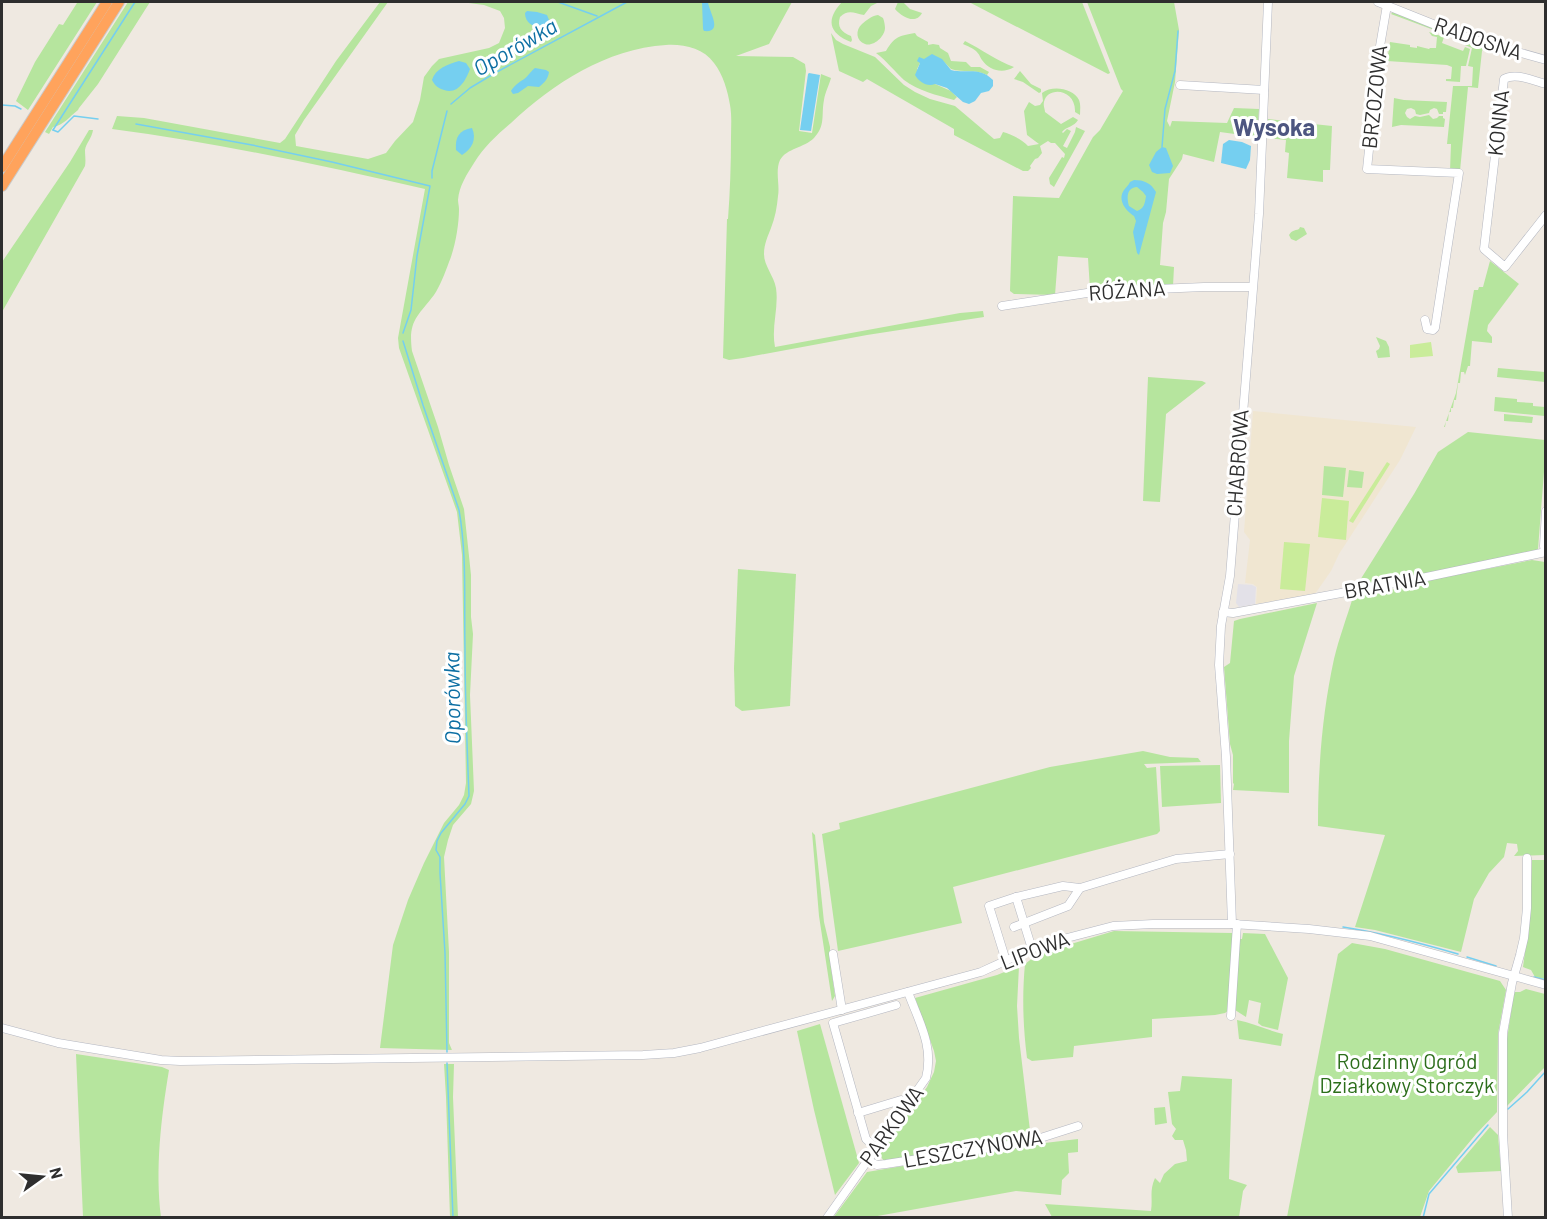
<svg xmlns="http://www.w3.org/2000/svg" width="1547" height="1219" font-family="Barlow,sans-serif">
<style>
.industrial{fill:#e3e1e8}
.education{fill:#f0e6d1}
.green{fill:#b6e59e}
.pitch{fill:#c9ec9a}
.water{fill:#75cff0;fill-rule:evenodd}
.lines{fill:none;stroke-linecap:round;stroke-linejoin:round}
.stream{stroke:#75cff0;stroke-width:1.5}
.minor-casing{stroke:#b4b7c1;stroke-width:9}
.highway-casing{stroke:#c9c9c9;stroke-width:12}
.minor{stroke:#fff;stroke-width:8}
.highway{stroke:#ffa35c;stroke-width:10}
.labels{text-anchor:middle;stroke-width:6;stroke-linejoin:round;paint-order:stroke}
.street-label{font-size:21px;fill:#2e2e2e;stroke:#fff}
.park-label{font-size:21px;fill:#2c6e1b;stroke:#fff}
.water-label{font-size:22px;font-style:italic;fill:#0d6fa3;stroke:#fff}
.quarter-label{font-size:24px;font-weight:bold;fill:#4d5680;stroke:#fff}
</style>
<rect width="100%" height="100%" fill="#efe9e1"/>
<polygon class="industrial" points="1238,584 1252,585 1256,587 1255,604 1239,607 1236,603"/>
<polygon class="education" points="1253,411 1416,427 1400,460 1339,554 1331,571 1315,594 1256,604 1257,587 1253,584 1245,583 1250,540 1244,532"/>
<g class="green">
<polygon points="75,2 97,2 28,110 16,101 35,62 59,24 63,25 77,3"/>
<path d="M128 2H150L98 84 79 108 78 110C69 117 64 125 53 127L49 134 45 132Z"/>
<path d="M380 2H388L304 120 295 135 296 146 368 159 386 153 395 141 413 122 420 100 424 77 432 66 439 59 489 48 499 43 505 28 504 18 500 11 484 5 461 2H792L769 44 736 56 793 57 805 64 806 71 799 131 812 133 821 74 831 78C829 85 825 93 824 100 821 115 826 125 814 138 804 148 787 148 780 160 775 171 780 185 778 196 777 207 775 218 771 228 768 236 764 244 764 254 764 266 774 276 776 288 779 308 771 327 775 347L960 313 983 311 984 317 867 335 743 358 729 360 723 358 727 219H728C730 192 731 165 731 137 731 127 732 116 730 105 728 92 723 74 714 63 703 48 684 44 666 45 606 49 554 83 511 123 497 135 484 147 474 163 467 174 459 186 458 200 458 202 459 207 459 209 459 225 455 248 449 262 445 273 440 286 434 295 417 317 408 321 412 351L438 427 449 465 464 509 471 575V617L473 634 470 695 474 791 471 804 453 825 448 840 444 857 449 952V1043L452 1050 380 1048 393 945 408 900 424 863 444 823 459 805 464 795 466 783 462 555 457 512 399 348 398 338 425 189C321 165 217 143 112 129L117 116 144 118 280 143 285 139 336 61Z"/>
<path d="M842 2H879L871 6 864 15C854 13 848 9 840 17 837 27 841 32 851 36L852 40 851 42C828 33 826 19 842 2Z"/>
<path d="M898 2H903L910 9 922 13C916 25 902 17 895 9Z"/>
<polygon points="969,2 1082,2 1110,73 1108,74"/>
<polygon points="1087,2 1174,2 1179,30 1175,82 1167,121 1170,127 1172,121 1227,123 1234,108 1259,109 1257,137 1220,132 1214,162 1183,154 1182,159 1169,179 1166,212 1163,223 1160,265 1174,267 1173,286 1090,289 1088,258 1058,256 1055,295 1014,294 1010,291 1013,196 1059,198 1093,137 1100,130 1123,91 1121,89"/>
<polygon points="1393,12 1481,46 1483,49 1482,51 1478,88 1468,87 1460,171 1450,171 1451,144 1447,144 1453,86 1472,86 1473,67 1468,66 1472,48 1465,45 1466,42 1391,14"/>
<path d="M878 15 883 18C884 20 885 25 885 28 885 36 874 47 865 44 856 41 855 30 862 24 867 20 871 16 878 15Z"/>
<polygon points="1429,32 1444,37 1442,43 1463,51 1465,47 1470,49 1466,66 1461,66 1460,82 1446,81 1446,79 1451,79 1452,67 1447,65 1387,61 1390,42 1410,45 1410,47 1417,48 1417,46 1429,49 1430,48 1436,48 1437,37 1432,36"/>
<path d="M831 33 836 40 843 44 875 57 904 85 915 92 930 99 955 106 994 139 1000 138 1003 132C1011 134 1023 140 1028 146L1039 144 1027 135 1024 111 1029 102 1035 106 1040 105 1043 101 1042 93C1052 85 1073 88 1079 100 1081 105 1080 110 1080 115L1075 112C1076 88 1047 86 1044 102 1043 106 1045 109 1045 112L1061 124 1073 117 1078 120C1074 127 1067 126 1062 132L1063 133 1067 129 1071 131 1063 146 1067 148 1075 132 1076 127 1085 131 1054 187 1050 184 1049 178 1062 157 1064 158 1065 154 1055 143H1051L1048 141 1040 146 1042 153 1038 158 1035 159 1030 166 1031 168 1028 171H1023L954 135V129L867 79 863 82 839 71Z"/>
<path d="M915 33 917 36 928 42V45L933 44 939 45 940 48 948 53 951 61 966 62 971 67H980L989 72 987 75C976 69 963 73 951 69L943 61 920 63 917 69 935 84 951 91 957 97 954 100C937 95 918 91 904 80 894 71 887 61 876 53L886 51C895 36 899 36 915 33Z"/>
<path d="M965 41C981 49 997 61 1014 67 1003 74 990 71 982 60 980 57 980 55 976 51 973 48 967 46 963 44Z"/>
<polygon points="1020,71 1031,84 1041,89 1041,92 1039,93 1023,82 1014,79"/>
<polygon points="1394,98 1404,100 1447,102 1446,112 1443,112 1443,114 1439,114 1437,109 1434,108 1430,110 1429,113 1420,115 1416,114 1415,110 1411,108 1407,109 1405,113 1407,117 1410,119 1415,116 1420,117 1429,115 1433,119 1437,118 1439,116 1443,116 1443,118 1445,119 1444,127 1401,125 1392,127"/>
<polygon points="1268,119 1332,126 1330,170 1323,170 1323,182 1287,178 1289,153 1285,152 1286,140 1267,138"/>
<path d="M89 130H93C92 138 86 143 85 150 85 156 86 160 85 166L2 312V262L70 162Z"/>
<path d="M1300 227 1304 228 1307 234 1296 241 1291 239 1289 235C1292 230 1294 231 1299 229Z"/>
<polygon points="1490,261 1519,284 1518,285 1488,325 1487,331 1492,337 1492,343 1472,341 1470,366 1468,366 1465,375 1464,372 1461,372 1460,383 1458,383 1456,400 1454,400 1453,408 1451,408 1451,412 1449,412 1448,421 1446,421 1445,427 1444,427 1456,393 1474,290 1478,290 1479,287 1483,287"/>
<polygon points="1376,337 1386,341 1389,347 1390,357 1378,358 1376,351 1379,349 1380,346"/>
<polygon points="1498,368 1545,372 1545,382 1497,377"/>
<polygon points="1148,377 1202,381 1206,383 1166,414 1160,502 1143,501"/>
<polygon points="1495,397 1517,399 1517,402 1533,403 1533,406 1545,407 1545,416 1494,411"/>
<polygon points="1504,414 1533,417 1532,423 1504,421"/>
<polygon points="1468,432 1545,440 1545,459 1538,549 1535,552 1451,569 1357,585 1414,494 1438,452"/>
<polygon points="1324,466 1346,468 1343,497 1322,495"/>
<polygon points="1349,470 1364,472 1362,488 1347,487"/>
<path d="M1532 560 1545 562V855L1514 856 1518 851 1517 844 1507 843 1504 857 1489 873 1474 899 1461 952 1375 930 1355 927 1385 835 1318 826C1318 769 1322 714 1334 659 1339 638 1347 617 1353 597L1406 587 1415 583Z"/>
<polygon points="738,569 796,574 790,706 742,711 735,706 734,668"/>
<polygon points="1317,603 1294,676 1289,741 1289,793 1233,790 1234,784 1233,783 1233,755 1230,744 1224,667 1230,663 1234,621 1240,619"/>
<polygon points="1143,751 1170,757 1198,758 1201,762 1144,764 1147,768 1156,767 1160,831 1157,834 953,887 962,923 838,951 822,834 840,829 839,823 1050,767"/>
<polygon points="1220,765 1221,803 1162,807 1160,766"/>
<polygon points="812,832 815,835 824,922 830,947 830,960 835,996 832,1001 819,916"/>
<polygon points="1532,860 1545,860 1545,979 1535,977 1531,970 1523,967 1530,914"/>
<path d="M1114 931 1232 933 1233 935 1229 1010 1225 1013 1215 1015 1152 1019V1037L1074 1046 1073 1057 1032 1061 1027 1058C1023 1027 1022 995 1025 964L1038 954Z"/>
<polygon points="1243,933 1265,934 1288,978 1278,1030 1262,1026 1258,1023 1261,1003 1249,1000 1246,1017 1235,1010 1240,939 1242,939"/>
<polygon points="1352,943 1385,949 1500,981 1506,990 1498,1034 1497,1112 1476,1134 1429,1191 1420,1217 1287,1217 1338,954"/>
<polygon points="1019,966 1017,1006 1019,1038 1031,1139 884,1161 879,1154 927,1087 934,1072 936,1061 934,1051 915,998 997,975"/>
<polygon points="1526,989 1545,994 1545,1067 1506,1107 1507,1039 1514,992 1520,992"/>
<path d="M1237 1020C1252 1023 1267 1030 1283 1034L1281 1046 1239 1039Z"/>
<polygon points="820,1024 859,1163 835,1195 814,1110 797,1031"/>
<path d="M76 1054 162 1067 169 1070C161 1118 155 1169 161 1217H83Z"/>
<polygon points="444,1064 454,1064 453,1097 458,1217 450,1217 446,1097"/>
<path d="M1182 1076 1232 1079 1229 1179 1247 1185 1243 1191 1239 1217H1052L1045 1204 1151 1211C1153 1197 1149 1192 1155 1178L1160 1183 1164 1174 1175 1164 1187 1161 1186 1150 1183 1140H1175L1172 1136 1176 1129 1172 1124 1168 1092 1180 1091Z"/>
<polygon points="1165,1107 1167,1123 1155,1125 1154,1108"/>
<polygon points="1490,1127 1498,1135 1501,1171 1458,1173 1456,1167"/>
<polygon points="1078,1139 1078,1152 1068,1153 1069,1173 1062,1180 1061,1195 1016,1191 872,1217 833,1218 867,1172 1028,1145"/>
</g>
<g class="pitch">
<polygon points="1431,342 1433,356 1410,358 1410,345"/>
<polygon points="1387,462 1390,464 1353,523 1349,521"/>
<polygon points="1322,498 1349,501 1346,540 1318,537"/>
<polygon points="1284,542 1310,544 1305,591 1280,589"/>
</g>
<g class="water">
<path d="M702 2H708C709 12 724 33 704 31L703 29Z"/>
<path d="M527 11 537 12 547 15 549 20 546 26 541 29C533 26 525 23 525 13Z"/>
<path d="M932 54 942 59 951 70C967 74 979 66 993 80V86L989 91 981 93 975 101 969 104 963 102 947 88 935 84C927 87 919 82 915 75L920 63 917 61 919 57 924 59Z"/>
<path d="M459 61 466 63 470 69C466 80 458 95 444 90 438 88 435 86 432 80 435 69 448 64 459 61Z"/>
<path d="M535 68 546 70 549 72C548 79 545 82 539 87L528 86 518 93 513 94 511 91C514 86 516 85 521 81 527 78 529 73 535 68Z"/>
<polygon points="809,73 820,75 811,131 800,130 808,74"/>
<path d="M472 128C477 139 472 149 462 155L456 150C455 137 459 130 472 128Z"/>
<polygon points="1229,140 1242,142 1251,146 1250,160 1246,169 1221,163 1223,144"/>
<polygon points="1162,147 1166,148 1173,166 1170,173 1157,174 1152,172 1149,165 1156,152"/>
<path d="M1134 180C1144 180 1151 183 1156 192L1139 255 1137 253 1133 232 1136 221 1134 216C1126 211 1117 200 1124 190 1126 187 1129 185 1130 182ZM1137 187 1143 192 1146 196C1145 203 1144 209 1137 211L1129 206C1127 198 1126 188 1137 187Z"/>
</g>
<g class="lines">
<g class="stream">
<polyline points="558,2 597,16"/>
<polyline points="451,104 470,88 495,73 627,2"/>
<polyline points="2,105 15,106 21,109"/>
<polyline points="136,124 252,145 332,162 430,186 417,256 411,310 403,333"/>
<polyline points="53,130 135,2"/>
<polyline points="53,130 58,132 74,116 98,119"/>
<polyline points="1162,147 1165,109 1175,71 1178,31"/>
<polyline points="432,178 432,171 447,111"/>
<path d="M403 341 423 405 459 510C467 555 464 602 465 648 465 697 467 746 469 796L465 804 441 833 437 841 436 850 440 857V873L445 953 447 1052"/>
<path d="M1343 927C1383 933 1420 943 1458 954"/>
<polyline points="1467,957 1496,966"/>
<polyline points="1534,977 1546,980"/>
<polyline points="447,1063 453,1218"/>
<polyline points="1508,1109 1527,1092 1546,1071"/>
<polyline points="1423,1218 1429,1194 1488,1125"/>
</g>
<defs>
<g id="minor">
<polyline points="1378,2 1468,38 1546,60"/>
<polyline points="1387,5 1379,52 1367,169 1459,173 1435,328 1433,330 1427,329 1425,320"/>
<path d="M1546 84C1533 81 1516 72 1504 79L1484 249 1505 267 1546 215"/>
<polyline points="1180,85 1264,90"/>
<polyline points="1002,306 1087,293 1110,291 1204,287 1252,287"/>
<polyline points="1545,552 1544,546 1546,511"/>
<polyline points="1223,612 1233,613 1417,579 1546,552"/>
<polyline points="1016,897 1032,949"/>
<polyline points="1232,924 1226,757 1219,665 1221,626 1230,576 1259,214 1268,2"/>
<polyline points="1014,927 1068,906 1080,888"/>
<polyline points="833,954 842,1010"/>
<polyline points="1006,961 989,906 1016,897 1063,886 1080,888 1176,859 1230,854"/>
<polyline points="1231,1016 1237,924"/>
<polyline points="2,1028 58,1043 161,1060 180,1061 643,1055 674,1053 700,1048 981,972 1040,945 1113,926 1153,924 1232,924 1309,929 1370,936 1546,985"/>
<polyline points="858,1113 901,1100"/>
<polyline points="876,1148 866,1139 833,1023 896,1005"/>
<polyline points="868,1161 877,1165 886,1164 1028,1142 1078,1126"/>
<path d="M827 1218 926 1078C934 1046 919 1022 908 992"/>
<polyline points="1508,1218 1503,1134 1503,1033 1512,983 1520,955 1524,938 1527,908 1527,858"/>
</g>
<g id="highway">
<polyline points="2,167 107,2"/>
<polyline points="2,186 119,2"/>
</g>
</defs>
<use href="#minor" class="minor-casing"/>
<use href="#highway" class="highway-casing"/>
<use href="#minor" class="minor"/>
<use href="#highway" class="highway"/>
</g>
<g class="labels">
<g class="street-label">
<text transform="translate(1478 39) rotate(19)" y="7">RADOSNA</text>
<text transform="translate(1375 97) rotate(-84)" y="7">BRZOZOWA</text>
<text transform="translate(1499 123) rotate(-84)" y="7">KONNA</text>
<text transform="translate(1127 291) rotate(-4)" y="7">RÓŻANA</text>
<text transform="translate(1238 463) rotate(-86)" y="7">CHABROWA</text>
<text transform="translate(1385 585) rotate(-10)" y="7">BRATNIA</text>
<text transform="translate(1035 951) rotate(-21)" y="7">LIPOWA</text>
<text transform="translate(892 1126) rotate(-54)" y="7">PARKOWA</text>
<text transform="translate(973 1149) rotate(-10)" y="7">LESZCZYNOWA</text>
</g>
<g class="park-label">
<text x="1407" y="1069">Rodzinny Ogród<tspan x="1407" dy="24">Działkowy Storczyk</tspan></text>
</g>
<g class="water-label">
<text transform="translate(515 47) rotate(-30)" y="8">Oporówka</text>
<text transform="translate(452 698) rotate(-91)" y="8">Oporówka</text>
</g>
<g class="quarter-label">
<text x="1274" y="136">Wysoka</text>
</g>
</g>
<rect width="1547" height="1219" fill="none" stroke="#2e2e2e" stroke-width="6"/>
<g transform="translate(42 1177) rotate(75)" stroke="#ffffff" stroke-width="4.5" paint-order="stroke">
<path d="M0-4.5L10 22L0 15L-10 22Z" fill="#2e2e2e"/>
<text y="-9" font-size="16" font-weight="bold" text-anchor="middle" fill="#2e2e2e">N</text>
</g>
</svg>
